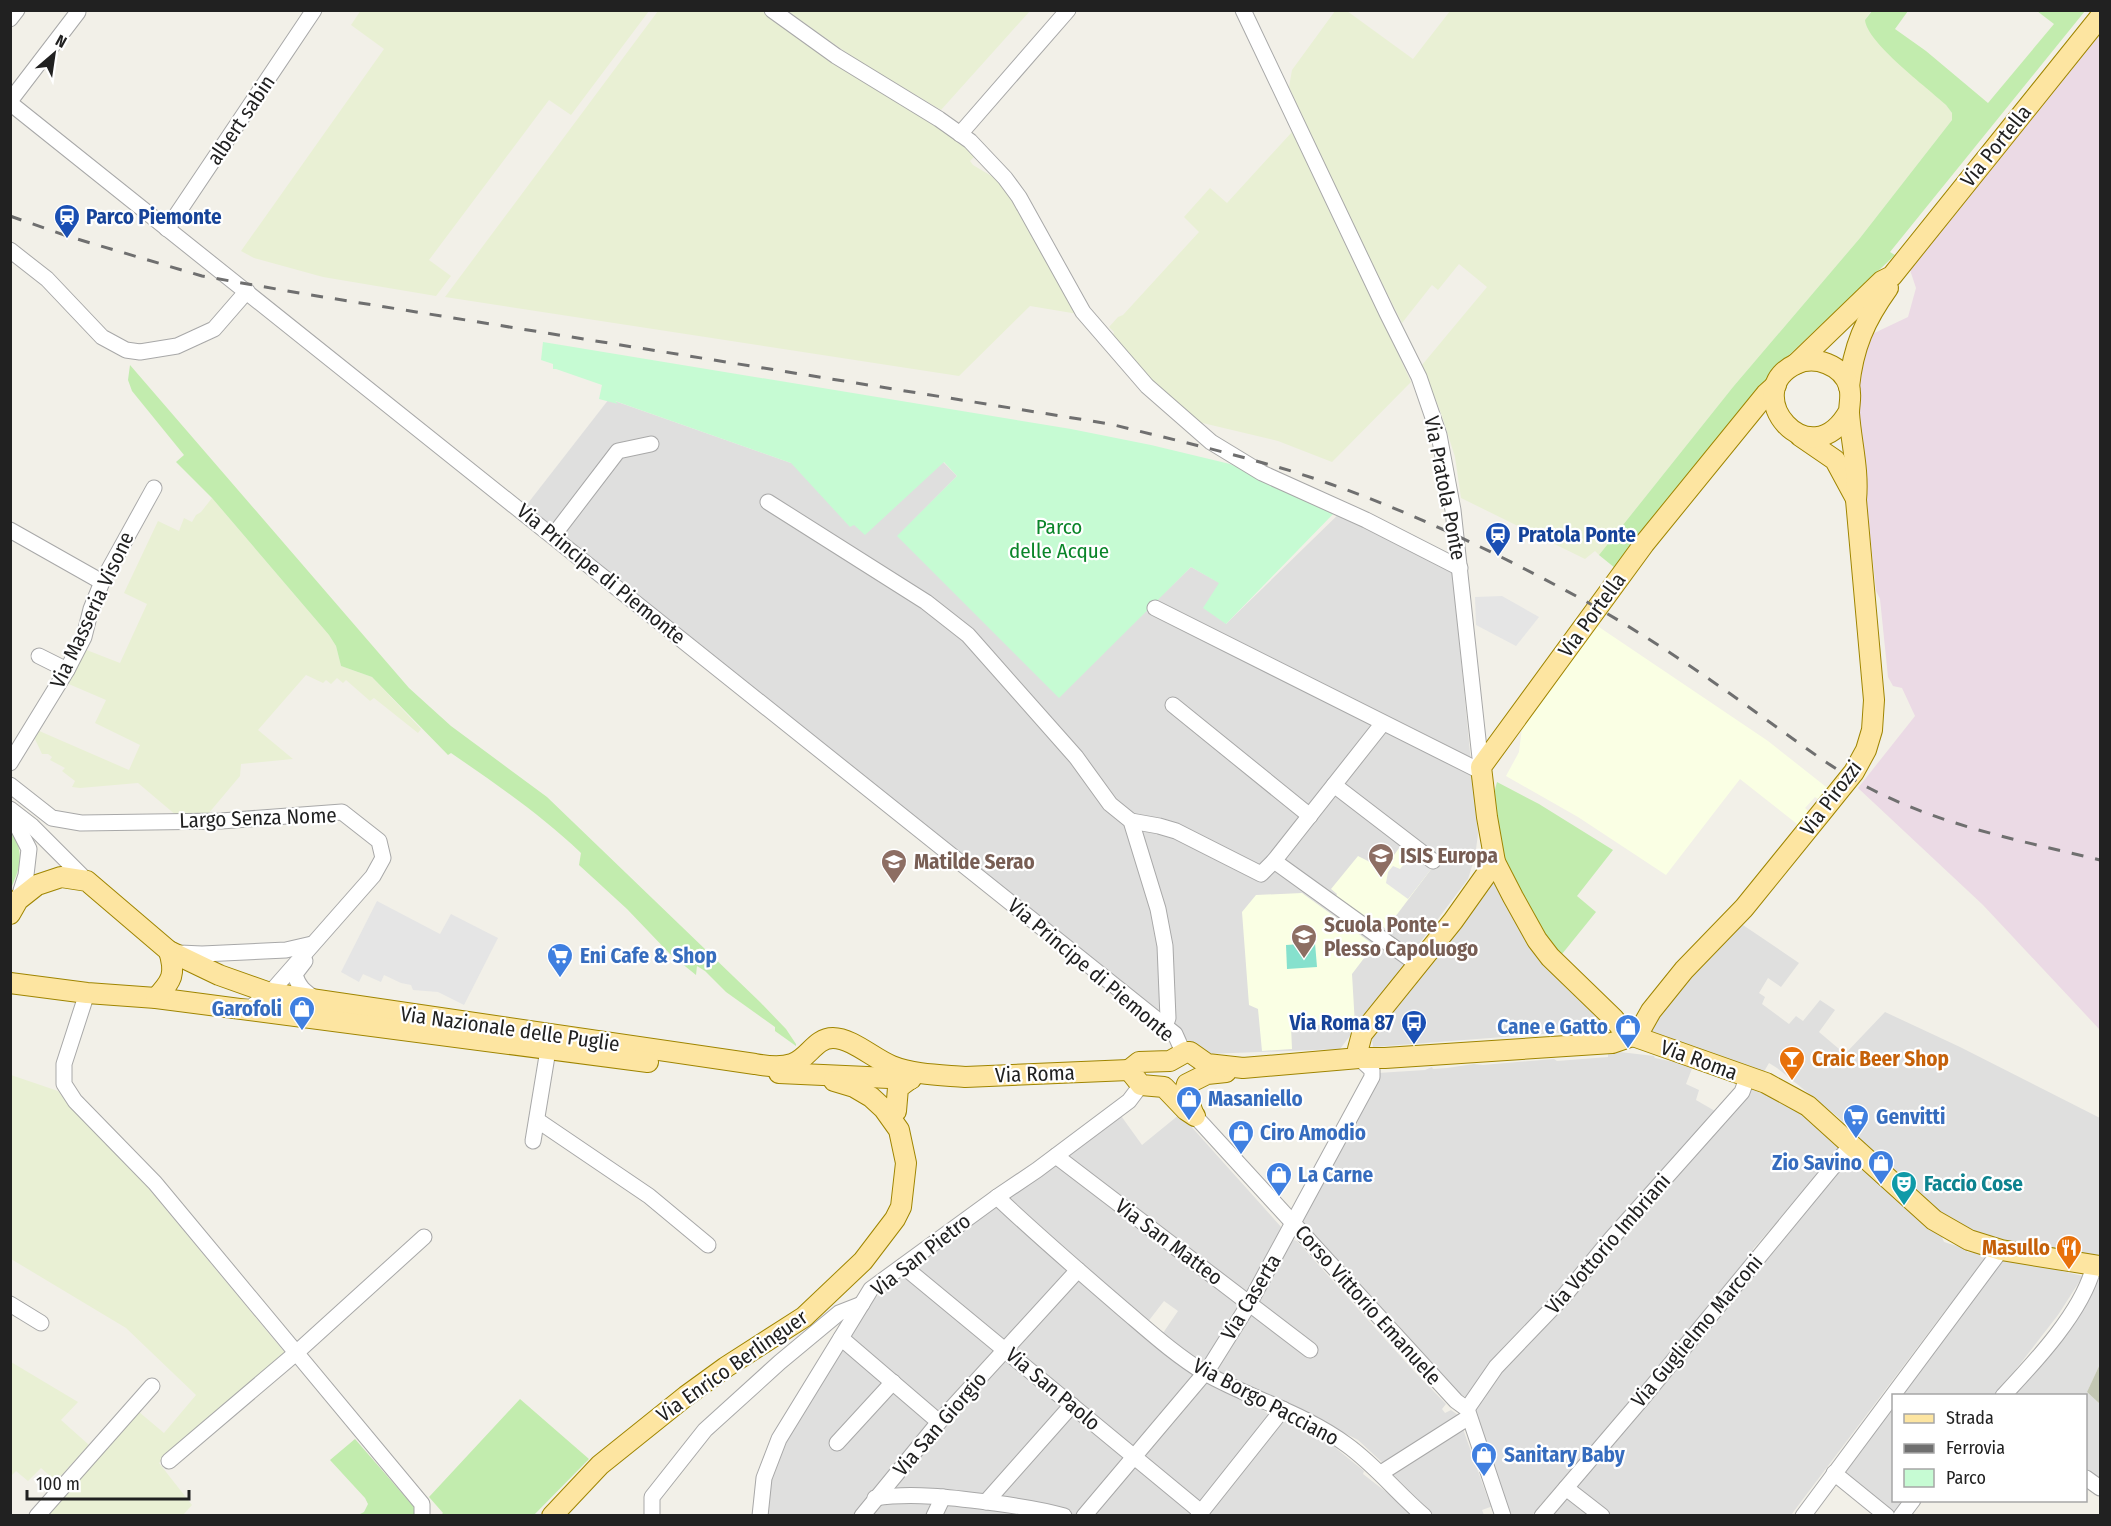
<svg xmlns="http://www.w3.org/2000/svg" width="2111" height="1526" font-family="'Fira Sans Condensed',sans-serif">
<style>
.residential{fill:#dfdfde}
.industrial{fill:#ebdae5}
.education{fill:#faffe4}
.construction{fill:#c3c7b3}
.farmland{fill:#e9f0d4}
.grass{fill:#c2ecae}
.park{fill:#c6fbd3}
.pitch{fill:#86e1cd}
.parking{fill:#e5e5e5}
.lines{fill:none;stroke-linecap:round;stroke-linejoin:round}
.minor-casing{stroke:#a8a8a8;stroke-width:17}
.major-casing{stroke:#9f8500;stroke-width:22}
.minor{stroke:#fff;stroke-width:15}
.major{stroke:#fde5a1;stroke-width:20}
.rail{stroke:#6f6f6f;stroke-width:3;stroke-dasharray:12 12;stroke-linecap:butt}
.labels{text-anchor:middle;stroke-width:4.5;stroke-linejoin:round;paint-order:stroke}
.street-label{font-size:21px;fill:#212121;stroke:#fff}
.transit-label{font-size:21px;font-weight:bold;fill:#164399;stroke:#fff;text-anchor:start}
.park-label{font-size:21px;fill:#0a8529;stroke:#fff}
.education-label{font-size:21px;font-weight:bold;fill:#785e54;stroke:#fff;text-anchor:start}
.shop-label{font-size:21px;font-weight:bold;fill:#366cbe;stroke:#fff;text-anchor:start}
.food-label{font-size:21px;font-weight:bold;fill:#c56008;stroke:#fff;text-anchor:start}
.culture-label{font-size:21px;font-weight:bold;fill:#0d838f;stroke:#fff;text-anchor:start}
</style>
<rect width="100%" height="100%" fill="#f2f0e8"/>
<g class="residential">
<polygon points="609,399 791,463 943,462 957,476 898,536 1155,602 1191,567 1220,583 1226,624 1348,505 1451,558 1478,834 1475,857 1468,879 1340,1049 1207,1054 1193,1046 1172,1024 525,507"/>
<polygon points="1496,875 1608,1019 1609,1029 1373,1047 1371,1033"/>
<polygon points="1740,923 1799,963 1781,987 1768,978 1759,993 1765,997 1762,1004 1789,1024 1796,1016 1803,1021 1820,1000 1835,1010 1819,1032 1845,1054 1885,1012 1960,1047 2100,1118 2100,1255 2009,1243 1974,1233 1944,1217 1888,1169 1838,1117 1777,1068 1769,1063 1762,1075 1645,1033 1660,1011"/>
<polygon points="1620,1052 1654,1056 1655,1058 1693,1066 1686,1084 1699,1090 1696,1100 1715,1111 1676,1162 1512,1343 1508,1342 1508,1344 1485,1374 1482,1373 1467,1398 1459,1393 1434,1365 1432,1366 1393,1319 1391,1320 1379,1308 1380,1306 1352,1279 1353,1277 1301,1221 1378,1073 1425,1070 1432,1067 1433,1069 1447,1068 1474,1064 1483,1065 1554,1059 1557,1061 1608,1057 1608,1054"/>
<polygon points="1751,1089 1786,1103 1810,1121 1841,1148 1753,1249 1751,1262 1576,1467 1540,1505 1541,1506 1532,1515 1509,1515 1474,1415 1479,1403 1498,1375 1519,1349 1532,1340"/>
<polygon points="1119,1113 1142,1145 1180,1114 1282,1228 1247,1293 1066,1154"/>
<polygon points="1849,1155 1941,1235 1944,1242 1967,1249 1967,1252 1986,1254 1986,1256 1989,1257 1973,1277 1971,1276 1950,1308 1948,1307 1941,1316 1791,1515 1611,1515 1572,1487"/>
<polygon points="1056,1162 1241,1305 1202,1365 1161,1336 1178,1311 1164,1301 1147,1323 1007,1197"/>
<polygon points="994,1206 1077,1277 1255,1403 1269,1415 1190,1515 768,1516 766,1499 772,1473 789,1431 869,1304 884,1290"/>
<polygon points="1291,1239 1297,1241 1412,1369 1446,1404 1442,1409 1445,1413 1451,1410 1458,1415 1488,1499 1493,1506 1482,1510 1484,1515 1426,1515 1402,1493 1385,1465 1358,1440 1319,1420 1214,1371"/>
<polygon points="2002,1257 2083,1276 2058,1315 1996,1395 1898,1396"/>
<polygon points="2096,1274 2100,1275 2100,1364 2087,1392 2100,1404 2100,1483 2086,1473 2086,1396 2007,1396 2023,1385 2051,1354"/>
<polygon points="1893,1401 1894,1500 1908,1501 1896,1515 1841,1472"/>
<polygon points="1284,1419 1332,1445 1364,1471 1363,1474 1390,1495 1392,1494 1417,1516 1205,1516"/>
<polygon points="1567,1494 1596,1516 1549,1516"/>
</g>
<polygon class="industrial" points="2100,34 2100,1030 1983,905 1858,788 1915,716 1902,688 1893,686 1888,677 1880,599 1876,591 1871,544 1858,413 1856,376 1868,336 1908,317 1916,288 1910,270"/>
<g class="education">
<polygon points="1593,623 1768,741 1830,790 1821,801 1815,797 1805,808 1812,814 1801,827 1740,779 1666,875 1578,817 1506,776 1519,752 1523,720"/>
<polygon points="1402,844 1432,868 1386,929 1375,921 1372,923 1336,896 1337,894 1331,889 1358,856 1384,869"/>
<polygon points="1302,893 1374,945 1352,974 1355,1025 1348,1025 1347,1023 1291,1027 1292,1049 1262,1051 1258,1009 1249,1005 1242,912 1256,895"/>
</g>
<polygon class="construction" points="2100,1364 2100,1404 2087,1392"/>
<g class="farmland">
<polygon points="361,10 649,11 571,115 549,100 429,260 451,276 436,296 323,277 254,258 241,251 384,49 351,25"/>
<polygon points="763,10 978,153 970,161 973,165 1003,183 1078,314 1030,306 959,376 445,297 658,11"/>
<polygon points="1872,10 1865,20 1946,105 1952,113 1952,120 1860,238 1733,387 1599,555 1595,551 1585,559 1461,498 1455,457 1442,416 1422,365 1487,287 1459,264 1438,290 1432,285 1402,323 1347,214 1289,87 1292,70 1335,11 1347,11 1413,59 1450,11"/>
<polygon points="787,11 1030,11 941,110 857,60"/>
<polygon points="1292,132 1357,269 1361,273 1411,382 1332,462 1278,441 1190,420 1148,380 1112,338 1114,332 1109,327 1118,317 1123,315 1199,232 1184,217 1210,188 1227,203"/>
<polygon points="212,498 329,635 336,646 341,666 372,677 421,729 418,733 374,698 370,701 346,680 343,683 337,678 331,684 326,680 323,683 306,675 258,730 293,759 241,764 240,776 208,814 177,816 138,783 80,788 72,787 75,781 62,771 65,768 50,760 52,757 48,754 42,754 33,735 37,730 129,770 140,745 95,723 106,700 64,682 84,649 120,663 147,604 124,593 158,521 179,531 184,518 192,522 196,515 201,512"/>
<polygon points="11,1075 58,1091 73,1110 144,1183 286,1354 159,1463 192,1505 183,1515 46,1515 139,1412 164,1433 196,1395 126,1328 11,1259"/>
<polygon points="11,1362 78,1402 61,1420 89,1445 56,1481 41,1468 28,1481 16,1471 11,1476"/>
</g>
<g class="grass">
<path d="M1872 11H1908L1895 29 1926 51 1988 103 2054 24 2037 11H2085L1890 252 1895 255 1788 356 1755 394 1615 568 1599 555 1733 387 1860 238 1952 120V113L1946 105C1928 88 1867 43 1865 20Z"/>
<path d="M130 365 409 688 451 726 547 797 760 1002 786 1029 796 1044V1046L775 1031V1027L726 992 705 971 697 966 696 975 670 954 627 909 579 865 581 853C541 815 496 784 451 753L448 755 372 677 341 666 336 646 329 635 212 498 176 462 184 455 132 391 128 380Z"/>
<path d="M1497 782 1539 804 1613 850 1577 896 1596 912 1558 959C1530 920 1481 829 1497 782Z"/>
<path d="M12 830C23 853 22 864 11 888Z"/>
<polygon points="520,1399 589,1459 534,1515 441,1515 443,1513 429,1497"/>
<polygon points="355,1439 414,1507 414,1515 358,1515 364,1512 368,1504 365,1498 330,1460"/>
</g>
<polygon class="park" points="543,342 1071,429 1151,445 1230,464 1337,510 1226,624 1203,608 1219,583 1191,567 1059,698 897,536 957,476 944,462 865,535 854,525 850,527 791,463 615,401 618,404 599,399 602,385 556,369 553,369 553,364 541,360"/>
<polygon class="pitch" points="1315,943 1317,967 1287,969 1286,945"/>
<g class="parking">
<polygon points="1502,596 1539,617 1516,646 1476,625 1475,597"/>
<polygon points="1407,849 1432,868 1408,899 1386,883 1388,872 1393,866 1400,869 1405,863 1400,858"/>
<polygon points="377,901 440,934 451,914 498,938 464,1005 438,992 413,990 411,985 401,983 384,975 381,982 363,974 359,982 341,972"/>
</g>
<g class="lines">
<defs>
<g id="minor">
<polyline points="772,10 836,56 939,119 970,141 1005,178 1019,197 1083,312 1147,386 1211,442 1262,473 1366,520 1460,568"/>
<polyline points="1243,10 1387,313 1419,377 1439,435 1453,510 1481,767"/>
<polyline points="10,19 17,10"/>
<polyline points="10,101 78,12"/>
<polyline points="10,103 1175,1034 1183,1052"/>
<polyline points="960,134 1068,10"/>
<polyline points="167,229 314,10"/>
<polyline points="10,250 47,279 102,337 126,350 140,352 177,346 214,329 247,291"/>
<polyline points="768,502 926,602 968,635 1076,757 1110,804 1131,821 1158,909 1165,946 1168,1018 1165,1026"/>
<polyline points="10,530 102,582"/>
<polyline points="553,536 618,451 651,444"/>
<polyline points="1155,608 1482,772"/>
<polyline points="39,656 67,670"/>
<polyline points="1173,705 1310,816"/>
<polyline points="10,763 67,670 84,637 91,609 102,582 154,488"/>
<polyline points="10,785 52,818 81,823 221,821 342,812 379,841 383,858 373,876 270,993 251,1007 240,1007"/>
<polyline points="1334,785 1433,861"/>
<polyline points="10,809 32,826 87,881"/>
<polyline points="10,812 29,849 26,875 18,900"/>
<polyline points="1131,821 1159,826 1176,831 1261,874 1274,861 1383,723"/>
<polyline points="1274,861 1417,964"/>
<polyline points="180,953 202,954 286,950 312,944"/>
<path d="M305 961 295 974C298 987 305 992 316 999"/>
<polyline points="87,993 64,1064 64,1084 75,1101 155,1183 422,1504 422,1516"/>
<polyline points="1195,1116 1456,1401 1467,1409 1503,1516"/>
<polyline points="537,1120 649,1196 708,1245"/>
<polyline points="533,1141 548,1050"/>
<polyline points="1056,1156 1310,1350"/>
<path d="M997 1197C1037 1235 1080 1272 1123 1309 1149 1331 1175 1355 1205 1373 1251 1399 1304 1413 1347 1445 1376 1466 1397 1493 1424 1516"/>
<polyline points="903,1266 1201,1512"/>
<polyline points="10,1304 41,1323"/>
<polyline points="841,1338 939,1422"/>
<path d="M2003 1396C2035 1362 2084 1310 2094 1265"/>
<polyline points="1467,1409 1496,1367 1564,1296 1611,1239 1742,1092 1747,1078"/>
<polyline points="837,1443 893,1382"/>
<polyline points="169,1461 296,1353 424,1237"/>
<polyline points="1381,1473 1469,1417"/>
<polyline points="1834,1473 1887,1516"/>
<polyline points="2086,1478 2100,1488"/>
<polyline points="1566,1488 1602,1516"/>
<path d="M875 1498C914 1492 956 1498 995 1503 1018 1506 1041 1509 1064 1516"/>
<polyline points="986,1502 1072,1405"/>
<polyline points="37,1516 152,1386"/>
<polyline points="652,1516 652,1497 705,1430 780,1362 839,1313 862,1304"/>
<polyline points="760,1516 764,1478 779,1439 871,1289 997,1197 1037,1170 1129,1101 1141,1085"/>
<polyline points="862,1516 939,1422 1078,1270"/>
<polyline points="934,1516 943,1497"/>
<polyline points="1084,1516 1209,1368 1249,1304 1372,1077 1372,1070 1359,1058"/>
<polyline points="1198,1516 1283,1409"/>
<polyline points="1542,1516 1641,1400 1851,1145"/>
<polyline points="1803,1516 2001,1250"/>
<polyline points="1901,1516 1913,1500"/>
</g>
<g id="major">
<polyline points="1796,364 1882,281 1892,276 2100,17"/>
<polyline points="1776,385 1766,394 1644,544 1481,767 1487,817 1495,862 1513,897 1537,940 1550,957 1614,1019 1623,1030 1633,1036 1766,1083 1808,1106 1934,1220 1969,1240 2001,1250 2100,1266"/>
<path d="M1849 387C1853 347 1865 320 1888 288"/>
<polyline points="1800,436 1835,460 1855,497"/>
<path d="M10 914 18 900 37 885 61 877 87 881 169 951 219 975 270 993 755 1064C766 1066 780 1068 792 1064 808 1059 815 1038 833 1038 852 1038 874 1059 892 1066 914 1075 942 1075 965 1077L1129 1070"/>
<polyline points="10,983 87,993 156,998 648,1062"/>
<path d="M156 998C172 981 176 974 169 951"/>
<polyline points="1359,1058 1358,1049 1362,1034 1453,921 1495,862"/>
<polyline points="779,1073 911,1079"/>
<polyline points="896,1111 898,1088 910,1079"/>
<polyline points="1193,1113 1185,1091 1187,1084 1207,1074 1226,1072"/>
<path d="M1195 1116 1186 1110 1164 1087 1141 1085 1129 1070 1139 1062 1170 1061 1186 1052H1190L1207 1064 1243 1068 1359 1058H1385L1612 1043 1638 1034 1651 1011 1684 970 1744 908 1821 813 1854 772 1866 750 1872 730 1874 700 1856 500C1859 470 1851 442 1849 413 1849 404 1852 395 1849 386 1842 365 1815 355 1796 364 1737 392 1810 481 1849 411"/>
<polyline points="552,1516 600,1465 686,1396 726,1367 804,1317 863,1261 895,1219 901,1207 906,1163 899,1130 884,1109 871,1097 854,1087 834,1081"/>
</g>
</defs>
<use href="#minor" class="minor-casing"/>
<use href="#major" class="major-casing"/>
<use href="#minor" class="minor"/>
<use href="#major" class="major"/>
<path class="rail" d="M10 216 67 236 202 276 305 294 1110 424C1171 439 1231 453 1291 471 1394 503 1492 550 1587 602 1647 636 1705 675 1761 716 1797 741 1832 769 1871 789 1943 826 2022 841 2100 860"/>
</g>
<defs>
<symbol id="station-pin" viewBox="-11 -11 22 30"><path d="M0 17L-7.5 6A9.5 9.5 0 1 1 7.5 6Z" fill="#1a4fb4" stroke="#fff"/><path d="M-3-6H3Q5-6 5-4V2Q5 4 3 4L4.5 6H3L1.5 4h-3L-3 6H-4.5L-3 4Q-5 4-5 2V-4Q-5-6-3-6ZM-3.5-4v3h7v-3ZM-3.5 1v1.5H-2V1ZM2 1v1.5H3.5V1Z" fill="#fff"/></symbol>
<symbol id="school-pin" viewBox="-11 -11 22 30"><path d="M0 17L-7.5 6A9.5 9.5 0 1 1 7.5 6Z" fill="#8d6e63" stroke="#fff"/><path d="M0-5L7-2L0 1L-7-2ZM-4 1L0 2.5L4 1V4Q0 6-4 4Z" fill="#fff"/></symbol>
<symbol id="supermarket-pin" viewBox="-11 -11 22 30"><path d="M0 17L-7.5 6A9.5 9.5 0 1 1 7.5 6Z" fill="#3f7fe0" stroke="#fff"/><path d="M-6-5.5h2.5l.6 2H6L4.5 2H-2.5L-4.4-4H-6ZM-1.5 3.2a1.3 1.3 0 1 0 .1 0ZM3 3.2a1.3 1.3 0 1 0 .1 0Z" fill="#fff"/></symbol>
<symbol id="shop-pin" viewBox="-11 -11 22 30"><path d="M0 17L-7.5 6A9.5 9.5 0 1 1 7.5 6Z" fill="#3f7fe0" stroke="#fff"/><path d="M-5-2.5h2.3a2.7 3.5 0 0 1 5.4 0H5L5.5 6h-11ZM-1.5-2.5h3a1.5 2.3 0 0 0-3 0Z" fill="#fff"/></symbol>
<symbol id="bus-pin" viewBox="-11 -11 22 30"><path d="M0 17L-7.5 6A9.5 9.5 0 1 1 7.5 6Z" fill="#1a4fb4" stroke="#fff"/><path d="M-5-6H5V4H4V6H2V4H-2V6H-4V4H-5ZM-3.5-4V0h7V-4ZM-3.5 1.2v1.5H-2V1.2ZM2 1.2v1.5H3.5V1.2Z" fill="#fff"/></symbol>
<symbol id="bar-pin" viewBox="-11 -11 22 30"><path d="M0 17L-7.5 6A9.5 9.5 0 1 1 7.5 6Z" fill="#e8710a" stroke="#fff"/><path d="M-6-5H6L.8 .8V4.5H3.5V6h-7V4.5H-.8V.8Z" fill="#fff"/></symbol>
<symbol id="theatre-pin" viewBox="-11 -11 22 30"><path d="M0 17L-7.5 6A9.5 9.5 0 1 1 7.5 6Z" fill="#0f9aa8" stroke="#fff"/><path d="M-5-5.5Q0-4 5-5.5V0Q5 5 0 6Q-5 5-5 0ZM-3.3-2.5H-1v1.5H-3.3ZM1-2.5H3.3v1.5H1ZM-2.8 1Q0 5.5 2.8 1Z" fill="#fff"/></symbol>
<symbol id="restaurant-pin" viewBox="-11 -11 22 30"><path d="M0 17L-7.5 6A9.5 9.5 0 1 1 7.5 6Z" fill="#e8710a" stroke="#fff"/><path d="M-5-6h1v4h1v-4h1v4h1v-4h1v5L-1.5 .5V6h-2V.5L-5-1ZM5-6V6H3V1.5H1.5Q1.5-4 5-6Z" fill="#fff"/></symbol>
</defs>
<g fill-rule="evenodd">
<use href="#station-pin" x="52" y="202" width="30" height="40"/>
<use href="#station-pin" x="1483" y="520" width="30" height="40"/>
<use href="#school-pin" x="1366" y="841" width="30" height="40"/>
<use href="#school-pin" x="879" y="847" width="30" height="40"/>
<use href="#school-pin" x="1289" y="922" width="30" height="40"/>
<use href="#supermarket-pin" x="545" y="941" width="30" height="40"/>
<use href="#shop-pin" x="287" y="994" width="30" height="40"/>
<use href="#bus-pin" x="1399" y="1008" width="30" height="40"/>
<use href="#shop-pin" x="1613" y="1012" width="30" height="40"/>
<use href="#bar-pin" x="1777" y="1044" width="30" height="40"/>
<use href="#shop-pin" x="1174" y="1084" width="30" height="40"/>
<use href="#supermarket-pin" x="1841" y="1102" width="30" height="40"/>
<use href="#shop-pin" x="1226" y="1118" width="30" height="40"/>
<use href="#shop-pin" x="1866" y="1148" width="30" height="40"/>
<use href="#shop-pin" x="1264" y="1160" width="30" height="40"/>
<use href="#theatre-pin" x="1889" y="1169" width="30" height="40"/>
<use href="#restaurant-pin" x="2054" y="1233" width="30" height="40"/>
<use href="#shop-pin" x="1469" y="1440" width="30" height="40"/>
</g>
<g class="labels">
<g class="street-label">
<text transform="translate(241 120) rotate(-56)" y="7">albert sabin</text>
<text transform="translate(1996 146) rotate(-51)" y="7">Via Portella</text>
<text transform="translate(1445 488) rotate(79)" y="7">Via Pratola Ponte</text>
<text transform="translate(601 574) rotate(39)" y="7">Via Principe di Piemonte</text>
<text transform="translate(92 610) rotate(-65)" y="7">Via Masseria Visone</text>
<text transform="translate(1592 615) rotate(-54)" y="7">Via Portella</text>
<text transform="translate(1831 798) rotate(-53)" y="7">Via Pirozzi</text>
<text transform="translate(258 818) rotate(-2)" y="7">Largo Senza Nome</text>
<text transform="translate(1091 970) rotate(40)" y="7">Via Principe di Piemonte</text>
<text transform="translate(510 1029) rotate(8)" y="7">Via Nazionale delle Puglie</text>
<text transform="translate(1699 1060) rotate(20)" y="7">Via Roma</text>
<text transform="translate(1035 1074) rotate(-2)" y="7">Via Roma</text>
<text transform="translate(1169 1242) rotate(37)" y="7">Via San Matteo</text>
<text transform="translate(1608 1244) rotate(-49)" y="7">Via Vottorio Imbriani</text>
<text transform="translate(921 1255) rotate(-38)" y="7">Via San Pietro</text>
<text transform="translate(1251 1297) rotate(-59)" y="7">Via Caserta</text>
<text transform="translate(1368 1305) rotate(48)" y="7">Corso Vittorio Emanuele</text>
<text transform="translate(1697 1331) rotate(-50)" y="7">Via Guglielmo Marconi</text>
<text transform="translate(732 1366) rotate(-35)" y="7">Via Enrico Berlinguer</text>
<text transform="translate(1053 1389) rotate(40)" y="7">Via San Paolo</text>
<text transform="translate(1266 1402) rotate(28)" y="7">Via Borgo Pacciano</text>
<text transform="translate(940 1424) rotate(-49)" y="7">Via San Giorgio</text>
</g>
<g class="transit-label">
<text x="86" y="224">Parco Piemonte</text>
<text x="1518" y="542">Pratola Ponte</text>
<text x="1394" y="1030" text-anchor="end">Via Roma 87</text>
</g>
<g class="park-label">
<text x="1059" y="534">Parco<tspan x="1059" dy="24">delle Acque</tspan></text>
</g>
<g class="education-label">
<text x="1400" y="863">ISIS Europa</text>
<text x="914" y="869">Matilde Serao</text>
<text x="1324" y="932">Scuola Ponte -<tspan x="1324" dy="24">Plesso Capoluogo</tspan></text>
</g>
<g class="shop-label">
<text x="580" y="963">Eni Cafe &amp; Shop</text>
<text x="282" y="1016" text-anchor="end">Garofoli</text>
<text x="1608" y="1034" text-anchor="end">Cane e Gatto</text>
<text x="1208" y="1106">Masaniello</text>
<text x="1876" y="1124">Genvitti</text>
<text x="1260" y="1140">Ciro Amodio</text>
<text x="1862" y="1170" text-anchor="end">Zio Savino</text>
<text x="1298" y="1182">La Carne</text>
<text x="1504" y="1462">Sanitary Baby</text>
</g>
<g class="food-label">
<text x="1812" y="1066">Craic Beer Shop</text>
<text x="2050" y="1255" text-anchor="end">Masullo</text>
</g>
<g class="culture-label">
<text x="1924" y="1191">Faccio Cose</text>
</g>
</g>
<rect width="2111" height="1526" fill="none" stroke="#212121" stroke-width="24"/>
<rect x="1892" y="1394" width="195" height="108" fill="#ffffff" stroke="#a6a6a6" stroke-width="1.5"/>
<rect x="1904" y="1414" width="30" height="9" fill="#fde5a1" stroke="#a6a6a6" stroke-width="1.5"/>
<text x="1946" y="1424" font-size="18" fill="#212121">Strada</text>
<rect x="1904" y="1444" width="30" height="9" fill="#6f6f6f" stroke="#a6a6a6" stroke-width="1.5"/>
<text x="1946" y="1454" font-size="18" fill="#212121">Ferrovia</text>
<rect x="1904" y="1469" width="30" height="18" fill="#c6fbd3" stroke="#a6a6a6" stroke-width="1.5"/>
<text x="1946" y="1484" font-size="18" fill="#212121">Parco</text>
<g transform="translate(54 54) rotate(29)" stroke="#ffffff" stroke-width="4.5" paint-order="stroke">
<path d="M0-4.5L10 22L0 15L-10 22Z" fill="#212121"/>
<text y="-9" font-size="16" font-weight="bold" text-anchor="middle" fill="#212121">N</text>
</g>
<path d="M27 1490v9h162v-9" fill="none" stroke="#212121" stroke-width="3"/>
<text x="36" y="1490" font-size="18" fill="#212121" stroke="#ffffff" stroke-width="4.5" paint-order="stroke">100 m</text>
</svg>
